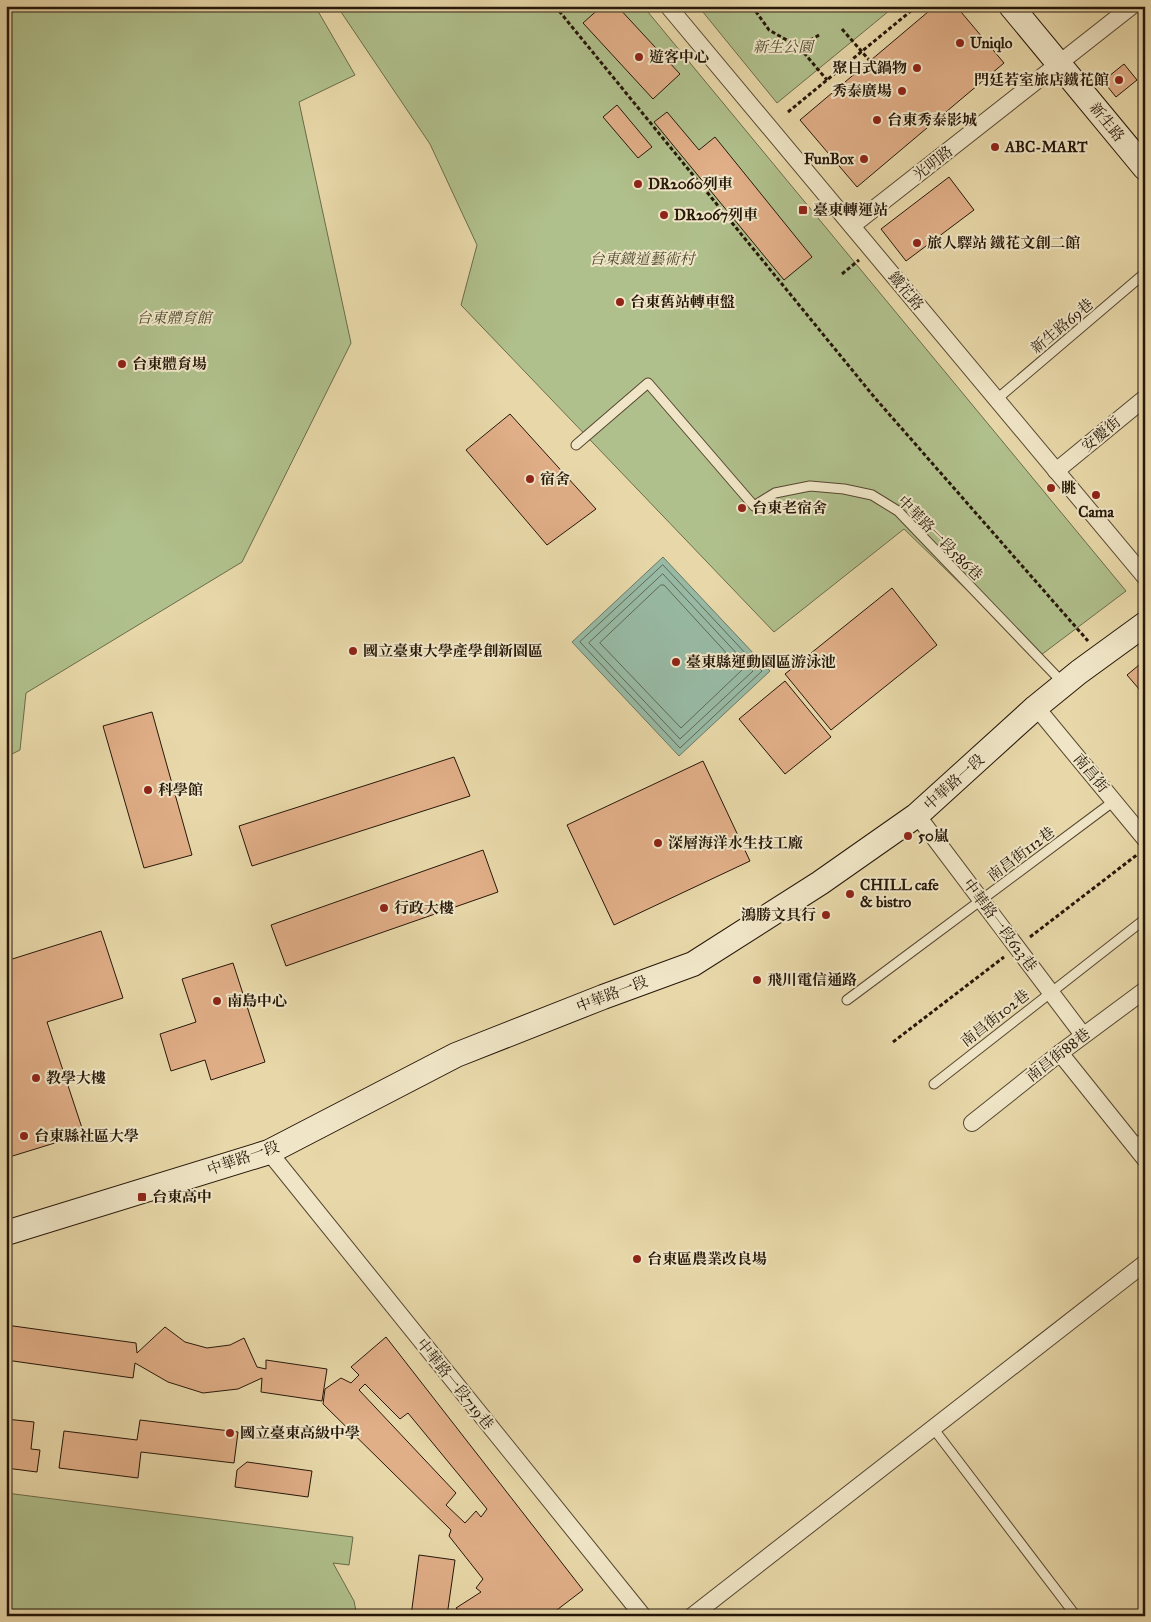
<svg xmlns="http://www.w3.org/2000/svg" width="1151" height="1622" font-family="'IM FELL Great Primer','Noto Serif TC',serif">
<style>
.green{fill:#b0c08c;stroke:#6b6c4a}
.water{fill:#98baa5;stroke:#6a7967}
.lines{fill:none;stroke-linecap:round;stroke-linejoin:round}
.shore{stroke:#5f6857;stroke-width:1}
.building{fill:#e0ae87;stroke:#261709;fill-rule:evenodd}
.lane-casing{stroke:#564731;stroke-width:11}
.street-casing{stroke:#564731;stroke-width:18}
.secondary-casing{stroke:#261709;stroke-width:26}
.path{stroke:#261709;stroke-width:3;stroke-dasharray:4 2.5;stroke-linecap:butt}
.lane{stroke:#f0e6c7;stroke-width:9}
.street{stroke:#f0e6c7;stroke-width:16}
.secondary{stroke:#f0e6c7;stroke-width:24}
.poi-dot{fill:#8f2418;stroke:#f0e6c7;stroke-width:2}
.labels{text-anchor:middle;stroke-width:4;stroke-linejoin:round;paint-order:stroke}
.poi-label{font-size:15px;font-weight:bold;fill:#261709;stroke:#f0e6c7;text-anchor:start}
.park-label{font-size:15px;font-style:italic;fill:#4f4a30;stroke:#f0e6c7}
.street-label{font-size:15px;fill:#261709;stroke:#f0e6c7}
</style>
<rect width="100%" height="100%" fill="#e8d8a9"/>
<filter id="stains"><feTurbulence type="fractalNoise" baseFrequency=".004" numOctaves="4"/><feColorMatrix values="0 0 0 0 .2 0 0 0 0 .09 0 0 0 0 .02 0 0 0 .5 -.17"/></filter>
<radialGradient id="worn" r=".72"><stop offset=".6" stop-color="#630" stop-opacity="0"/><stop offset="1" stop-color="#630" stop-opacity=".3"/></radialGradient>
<g class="green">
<polygon points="6,6 315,6 355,75 299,102 351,343 242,562 26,693 20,750 6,757"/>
<polygon points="337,6 643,6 1126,591 1037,658 904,529 774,632 461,305 477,245 430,144"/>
<polygon points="698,6 895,6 777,103"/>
<polygon points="6,1493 353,1537 349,1565 333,1563 354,1601 357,1616 6,1616"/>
</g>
<polygon class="water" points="663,557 770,671 679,756 572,642"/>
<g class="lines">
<g class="shore">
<polygon points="663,565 762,671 680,748 580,642"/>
<polygon points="663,574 753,671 680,739 589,643"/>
<polygon points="661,585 664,585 742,670 681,728 600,643"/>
</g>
</g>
<g class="building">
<polygon points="602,6 617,6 680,74 653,99 583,23"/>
<polygon points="935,6 956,6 1004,63 857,187 800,120"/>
<polygon points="1124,64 1137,80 1116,97 1103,81"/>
<polygon points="617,105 652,147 638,158 603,117"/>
<polygon points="667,112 699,150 715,137 812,257 784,280 654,122"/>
<polygon points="949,177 974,210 906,261 881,229"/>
<polygon points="510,414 596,509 547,545 466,450"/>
<polygon points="892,588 937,645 831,730 785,674"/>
<polygon points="1145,660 1145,696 1127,675"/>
<polygon points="785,681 831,737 785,774 739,719"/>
<polygon points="152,712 192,855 144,868 103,726"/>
<polygon points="454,757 470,796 252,866 239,826"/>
<polygon points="703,761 750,861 614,925 567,825"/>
<polygon points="483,850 498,892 286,966 271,925"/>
<polygon points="101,931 123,998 47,1022 84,1134 6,1158 6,961"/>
<polygon points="233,963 265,1062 211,1080 205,1060 171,1071 160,1034 196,1022 182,979"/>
<polygon points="6,1325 136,1343 137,1353 165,1327 185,1342 207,1348 230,1345 244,1338 257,1367 266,1369 266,1360 327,1369 322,1401 261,1392 262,1378 238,1389 203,1393 168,1382 135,1363 133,1378 6,1360"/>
<path d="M386 1337 583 1590 549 1616H463L456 1608 481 1592 476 1588 483 1579 449 1536 451 1530 323 1404 325 1389 341 1378 351 1383 359 1375 351 1367ZM365 1384 400 1419 408 1413 487 1509 481 1517 476 1511 465 1523 446 1505 456 1493 359 1390Z"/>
<polygon points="6,1419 34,1422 31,1449 40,1450 37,1472 6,1468"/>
<polygon points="140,1420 238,1432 234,1463 141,1452 138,1478 59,1468 64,1431 137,1440"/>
<polygon points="247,1462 312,1471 308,1497 235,1487 237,1470"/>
<polygon points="419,1555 455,1560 447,1616 411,1616"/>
</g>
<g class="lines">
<defs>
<g id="lane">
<polyline points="997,399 1145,273"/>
<polyline points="576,445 648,383 754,506 775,493 810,486 844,489 872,495 898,511 1063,683"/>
<polyline points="847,1000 1114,801"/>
<polyline points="934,1084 1145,919"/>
<polyline points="1134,1146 1145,1136"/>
<polyline points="933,1428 1076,1616"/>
</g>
<g id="street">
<polyline points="668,6 1145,577"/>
<polyline points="852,226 1132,6"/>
<polyline points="1056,471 1145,398"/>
<polyline points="1036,707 1145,839"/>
<polyline points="917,815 1083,1035"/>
<polyline points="1060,1053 1145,1159"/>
<polyline points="972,1123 1060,1053 1145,990"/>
<polyline points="269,1152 643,1616"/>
<polyline points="692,1616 1145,1263"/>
</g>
<g id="secondary">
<polyline points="1011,6 1145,168"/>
<polyline points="6,1233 269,1152 456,1055 603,997 693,964 820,883 917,815 1036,707 1079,672 1145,624"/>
</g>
</defs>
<use href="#lane" class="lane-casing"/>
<use href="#street" class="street-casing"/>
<use href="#secondary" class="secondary-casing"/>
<g class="path">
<polyline points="555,6 875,398 1088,641"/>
<polyline points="752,6 769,30 799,47 827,80"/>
<polyline points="842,29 870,61"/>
<polyline points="799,47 819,35"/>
<polyline points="788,112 917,6"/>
<polyline points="842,274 859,260"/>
<polyline points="1030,937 1138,854"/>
<polyline points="893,1042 1004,957"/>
</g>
<use href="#lane" class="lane"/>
<use href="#street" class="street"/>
<use href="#secondary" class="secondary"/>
</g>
<g class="poi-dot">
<circle cx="960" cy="43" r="5"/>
<circle cx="639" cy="57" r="5"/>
<circle cx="917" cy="68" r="5"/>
<circle cx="1119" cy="80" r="5"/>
<circle cx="902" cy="91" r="5"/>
<circle cx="877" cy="120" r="5"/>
<circle cx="995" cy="147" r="5"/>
<circle cx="864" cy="159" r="5"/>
<circle cx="638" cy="184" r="5"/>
<rect x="798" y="205" width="10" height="10" rx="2.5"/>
<circle cx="664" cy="215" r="5"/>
<circle cx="917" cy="243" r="5"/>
<circle cx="620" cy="302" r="5"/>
<circle cx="122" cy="364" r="5"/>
<circle cx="530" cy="479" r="5"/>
<circle cx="1051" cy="488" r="5"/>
<circle cx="1096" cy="495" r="5"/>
<circle cx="742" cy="508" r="5"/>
<circle cx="353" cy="651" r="5"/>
<circle cx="676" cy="662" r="5"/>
<circle cx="148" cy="790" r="5"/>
<circle cx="908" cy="836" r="5"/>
<circle cx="658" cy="843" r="5"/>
<circle cx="850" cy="894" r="5"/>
<circle cx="384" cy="908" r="5"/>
<circle cx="826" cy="915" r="5"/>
<circle cx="757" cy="980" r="5"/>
<circle cx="217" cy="1001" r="5"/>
<circle cx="36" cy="1078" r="5"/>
<circle cx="24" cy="1136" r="5"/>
<rect x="137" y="1192" width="10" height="10" rx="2.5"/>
<circle cx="637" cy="1259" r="5"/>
<circle cx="230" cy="1433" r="5"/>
</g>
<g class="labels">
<g class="poi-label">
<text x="970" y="48">Uniqlo</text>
<text x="649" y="62">遊客中心</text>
<text x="907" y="73" text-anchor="end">聚日式鍋物</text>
<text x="1109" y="85" text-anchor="end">門廷若室旅店鐵花館</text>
<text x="892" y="96" text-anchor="end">秀泰廣場</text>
<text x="887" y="125">台東秀泰影城</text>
<text x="1005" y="152">ABC-MART</text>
<text x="854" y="164" text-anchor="end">FunBox</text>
<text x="648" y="189">DR2060列車</text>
<text x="813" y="215">臺東轉運站</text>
<text x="674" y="220">DR2067列車</text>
<text x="927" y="248">旅人驛站 鐵花文創二館</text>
<text x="630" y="307">台東舊站轉車盤</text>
<text x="132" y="369">台東體育場</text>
<text x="540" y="484">宿舍</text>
<text x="1061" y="493">眺</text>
<text x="752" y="513">台東老宿舍</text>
<text x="1096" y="517" text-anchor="middle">Cama</text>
<text x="363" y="656">國立臺東大學產學創新園區</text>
<text x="686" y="667">臺東縣運動園區游泳池</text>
<text x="158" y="795">科學館</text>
<text x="918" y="841">50嵐</text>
<text x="668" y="848">深層海洋水生技工廠</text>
<text x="860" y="890">CHILL cafe<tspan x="860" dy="17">&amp; bistro</tspan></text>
<text x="394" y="913">行政大樓</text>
<text x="816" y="920" text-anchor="end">鴻勝文具行</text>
<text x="767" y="985">飛川電信通路</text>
<text x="227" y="1006">南島中心</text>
<text x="46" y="1083">教學大樓</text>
<text x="34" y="1141">台東縣社區大學</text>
<text x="152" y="1202">台東高中</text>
<text x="647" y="1264">台東區農業改良場</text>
<text x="240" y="1438">國立臺東高級中學</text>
</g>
<g class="park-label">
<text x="783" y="52">新生公園</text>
<text x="642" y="264">台東鐵道藝術村</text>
<text x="174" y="323">台東體育館</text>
</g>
<g class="street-label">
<text transform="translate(1107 122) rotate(51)" y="5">新生路</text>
<text transform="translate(933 163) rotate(-38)" y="5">光明路</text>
<text transform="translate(906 291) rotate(50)" y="5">鐵花路</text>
<text transform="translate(1062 326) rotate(-40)" y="5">新生路69巷</text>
<text transform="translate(1101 434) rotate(-40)" y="5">安慶街</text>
<text transform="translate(940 538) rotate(45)" y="5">中華路一段586巷</text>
<text transform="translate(1091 773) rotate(50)" y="5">南昌街</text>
<text transform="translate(954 782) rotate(-42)" y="5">中華路一段</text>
<text transform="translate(1021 854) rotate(-37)" y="5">南昌街112巷</text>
<text transform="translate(1000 925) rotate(53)" y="5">中華路一段623巷</text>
<text transform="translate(612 994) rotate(-21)" y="5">中華路一段</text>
<text transform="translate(995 1018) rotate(-38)" y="5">南昌街102巷</text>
<text transform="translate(1058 1055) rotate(-38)" y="5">南昌街88巷</text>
<text transform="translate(243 1158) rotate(-19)" y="5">中華路一段</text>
<text transform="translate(455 1384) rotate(51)" y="5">中華路一段719巷</text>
</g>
</g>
<rect width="1151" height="1622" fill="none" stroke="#e8d8a9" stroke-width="25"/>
<rect x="8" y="8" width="1136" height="1607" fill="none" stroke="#261709" stroke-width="2.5"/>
<rect x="12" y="12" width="1126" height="1597" fill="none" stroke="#261709"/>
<rect width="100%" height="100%" filter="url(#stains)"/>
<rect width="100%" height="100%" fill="url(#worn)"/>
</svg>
